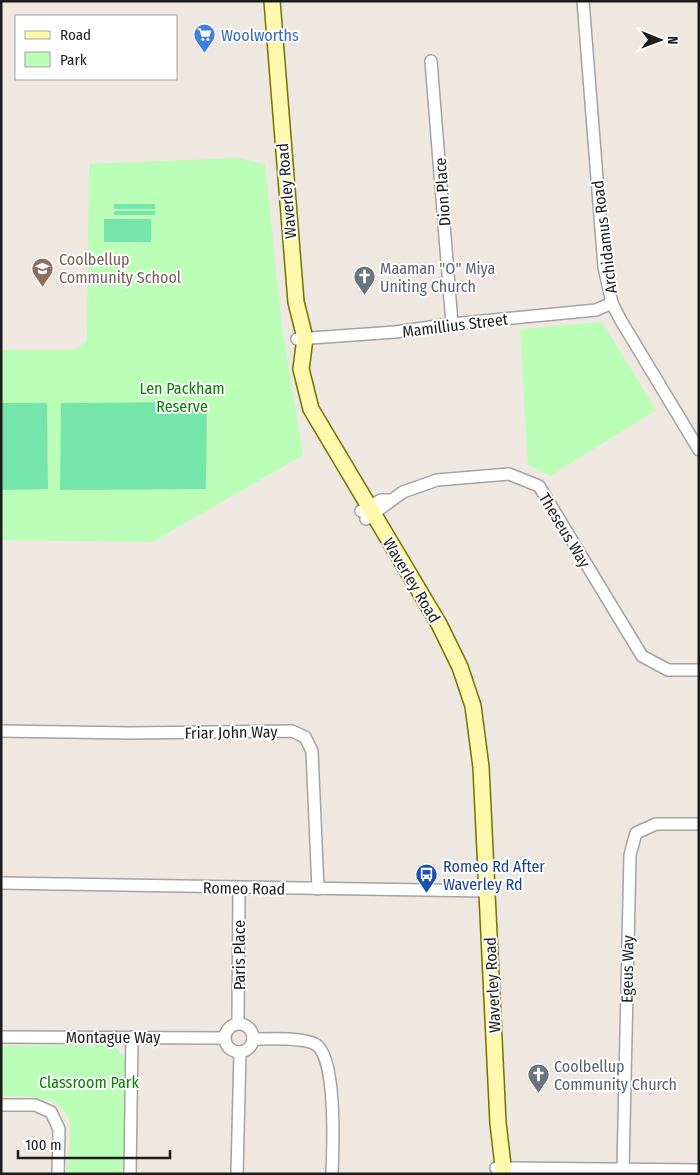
<svg xmlns="http://www.w3.org/2000/svg" width="700" height="1175" font-family="'Fira Sans Condensed',sans-serif">
<style>
.park{fill:#bbfeb7}
.pitch{fill:#76e5ac}
.lines{fill:none;stroke-linecap:round;stroke-linejoin:round}
.street-casing{stroke:#a3a3a3;stroke-width:14}
.secondary-casing{stroke:#757300;stroke-width:18}
.street{stroke:#fff;stroke-width:11}
.secondary{stroke:#fff9ad;stroke-width:15}
.labels{text-anchor:middle;stroke-width:4;stroke-linejoin:round;paint-order:stroke}
.shop-label{font-size:16px;fill:#366cbe;stroke:#fff;text-anchor:start}
.street-label{font-size:16px;fill:#1c1c1c;stroke:#fff}
.education-label{font-size:16px;fill:#785e54;stroke:#fff;text-anchor:start}
.worship-label{font-size:16px;fill:#5b616d;stroke:#fff;text-anchor:start}
.park-label{font-size:16px;fill:#078102;stroke:#fff}
.transit-label{font-size:16px;fill:#164399;stroke:#fff;text-anchor:start}
</style>
<rect width="100%" height="100%" fill="#eee8e0"/>
<g class="park">
<polygon points="237,158 265,164 282,327 303,455 152,542 1,540 1,350 74,350 87,341 89,164"/>
<polygon points="602,322 656,410 550,476 528,465 520,329"/>
<path d="M113 1045 126 1059 124 1174H67C67 1158 72 1139 70 1124 65 1093 24 1096 1 1096V1046Z"/>
</g>
<g class="pitch">
<rect x="114" y="204" width="41" height="5"/>
<rect x="114" y="211" width="41" height="4"/>
<rect x="104" y="219" width="47" height="23"/>
<polygon points="207,402 206,489 60,490 61,403"/>
<polygon points="1,403 47,403 48,489 1,490"/>
</g>
<g class="lines">
<defs>
<g id="street">
<polyline points="583,1 604,267 612,303 620,319 699,450"/>
<polyline points="431,61 452,324"/>
<polyline points="297,339 395,332 452,324 596,310 612,303"/>
<polyline points="361,511 381,500 389,500"/>
<polyline points="366,519 403,492 437,480 509,474 539,486 642,656 668,670 699,670"/>
<polyline points="1,731 130,733 292,731 305,737 312,751 318,889"/>
<polyline points="1,883 487,891"/>
<polyline points="238,1023 239,888"/>
<circle cx="239" cy="1038" r="14"/>
<polyline points="1,1037 224,1038"/>
<path d="M253 1039C269 1039 302 1037 315 1044 337 1055 333 1149 332 1174"/>
<polyline points="1,1105 35,1105 51,1112 59,1129 58,1174"/>
<polyline points="496,1168 699,1170"/>
<polyline points="623,1169 630,855 636,833 656,824 699,824"/>
<polyline points="130,1174 132,1037"/>
<polyline points="237,1174 240,1052"/>
</g>
<polyline id="secondary" points="272,1 296,302 305,338 301,369 311,409 439,624 460,667 473,706 481,767 498,1123 504,1174"/>
</defs>
<use href="#street" class="street-casing"/>
<use href="#secondary" class="secondary-casing"/>
<use href="#street" class="street"/>
<use href="#secondary" class="secondary"/>
</g>
<defs>
<symbol id="supermarket-pin" viewBox="-11 -11 22 30"><path d="M0 17L-7.5 6A9.5 9.5 0 1 1 7.5 6Z" fill="#3f7fe0" stroke="#fff"/><path d="M-6-5.5h2.5l.6 2H6L4.5 2H-2.5L-4.4-4H-6ZM-1.5 3.2a1.3 1.3 0 1 0 .1 0ZM3 3.2a1.3 1.3 0 1 0 .1 0Z" fill="#fff"/></symbol>
<symbol id="school-pin" viewBox="-11 -11 22 30"><path d="M0 17L-7.5 6A9.5 9.5 0 1 1 7.5 6Z" fill="#8d6e63" stroke="#fff"/><path d="M0-5L7-2L0 1L-7-2ZM-4 1L0 2.5L4 1V4Q0 6-4 4Z" fill="#fff"/></symbol>
<symbol id="church-pin" viewBox="-11 -11 22 30"><path d="M0 17L-7.5 6A9.5 9.5 0 1 1 7.5 6Z" fill="#6b7280" stroke="#fff"/><path d="M-1.2-6h2.4v3.5h3.3v2.4h-3.3V6h-2.4V-.1h-3.3v-2.4h3.3Z" fill="#fff"/></symbol>
<symbol id="bus-pin" viewBox="-11 -11 22 30"><path d="M0 17L-7.5 6A9.5 9.5 0 1 1 7.5 6Z" fill="#1a4fb4" stroke="#fff"/><path d="M-5-6H5V4H4V6H2V4H-2V6H-4V4H-5ZM-3.5-4V0h7V-4ZM-3.5 1.2v1.5H-2V1.2ZM2 1.2v1.5H3.5V1.2Z" fill="#fff"/></symbol>
</defs>
<g fill-rule="evenodd">
<use href="#supermarket-pin" x="192" y="22" width="25" height="34"/>
<use href="#school-pin" x="30" y="256" width="25" height="34"/>
<use href="#church-pin" x="352" y="264" width="25" height="34"/>
<use href="#bus-pin" x="414" y="862" width="25" height="34"/>
<use href="#church-pin" x="526" y="1062" width="25" height="34"/>
</g>
<g class="labels">
<g class="shop-label">
<text x="221" y="41">Woolworths</text>
</g>
<g class="street-label">
<text transform="translate(286 191) rotate(-95)" y="6">Waverley Road</text>
<text transform="translate(442 192) rotate(-94)" y="6">Dion Place</text>
<text transform="translate(604 237) rotate(-97)" y="6">Archidamus Road</text>
<text transform="translate(455 325) rotate(-7)" y="6">Mamillius Street</text>
<text transform="translate(565 530) rotate(59)" y="6">Theseus Way</text>
<text transform="translate(412 580) rotate(59)" y="6">Waverley Road</text>
<text transform="translate(231 732) rotate(-1)" y="6">Friar John Way</text>
<text transform="translate(244 888) rotate(1)" y="6">Romeo Road</text>
<text transform="translate(239 955) rotate(-90)" y="6">Paris Place</text>
<text transform="translate(627 969) rotate(-89)" y="6">Egeus Way</text>
<text transform="translate(492 985) rotate(-93)" y="6">Waverley Road</text>
<text x="113" y="1043">Montague Way</text>
</g>
<g class="education-label">
<text x="59" y="265">Coolbellup<tspan x="59" dy="18">Community School</tspan></text>
</g>
<g class="worship-label">
<text x="380" y="274">Maaman "O" Miya<tspan x="380" dy="18">Uniting Church</tspan></text>
<text x="554" y="1072">Coolbellup<tspan x="554" dy="18">Community Church</tspan></text>
</g>
<g class="park-label">
<text x="182" y="394">Len Packham<tspan x="182" dy="18">Reserve</tspan></text>
<text x="89" y="1088">Classroom Park</text>
</g>
<g class="transit-label">
<text x="443" y="872">Romeo Rd After<tspan x="443" dy="18">Waverley Rd</tspan></text>
</g>
</g>
<rect width="700" height="1175" fill="none" stroke="#1c1c1c" stroke-width="5"/>
<rect x="15" y="15" width="162" height="65" fill="#ffffff" stroke="#a4a4a4"/>
<rect x="25" y="31" width="25" height="8" fill="#fff9ad" stroke="#a4a4a4"/>
<text x="60" y="40" font-size="15" fill="#1c1c1c">Road</text>
<rect x="25" y="52" width="25" height="15" fill="#bbfeb7" stroke="#a4a4a4"/>
<text x="60" y="65" font-size="15" fill="#1c1c1c">Park</text>
<g transform="translate(660 40) rotate(91)" stroke="#ffffff" stroke-width="4" paint-order="stroke">
<path d="M0-4L9 19L0 12L-9 19Z" fill="#1c1c1c"/>
<text y="-8" font-size="14" font-weight="bold" text-anchor="middle" fill="#1c1c1c">N</text>
</g>
<path d="M18 1150v8h152v-8" fill="none" stroke="#1c1c1c" stroke-width="2.5"/>
<text x="25" y="1150" font-size="15" fill="#1c1c1c" stroke="#ffffff" stroke-width="4" paint-order="stroke">100 m</text>
</svg>
